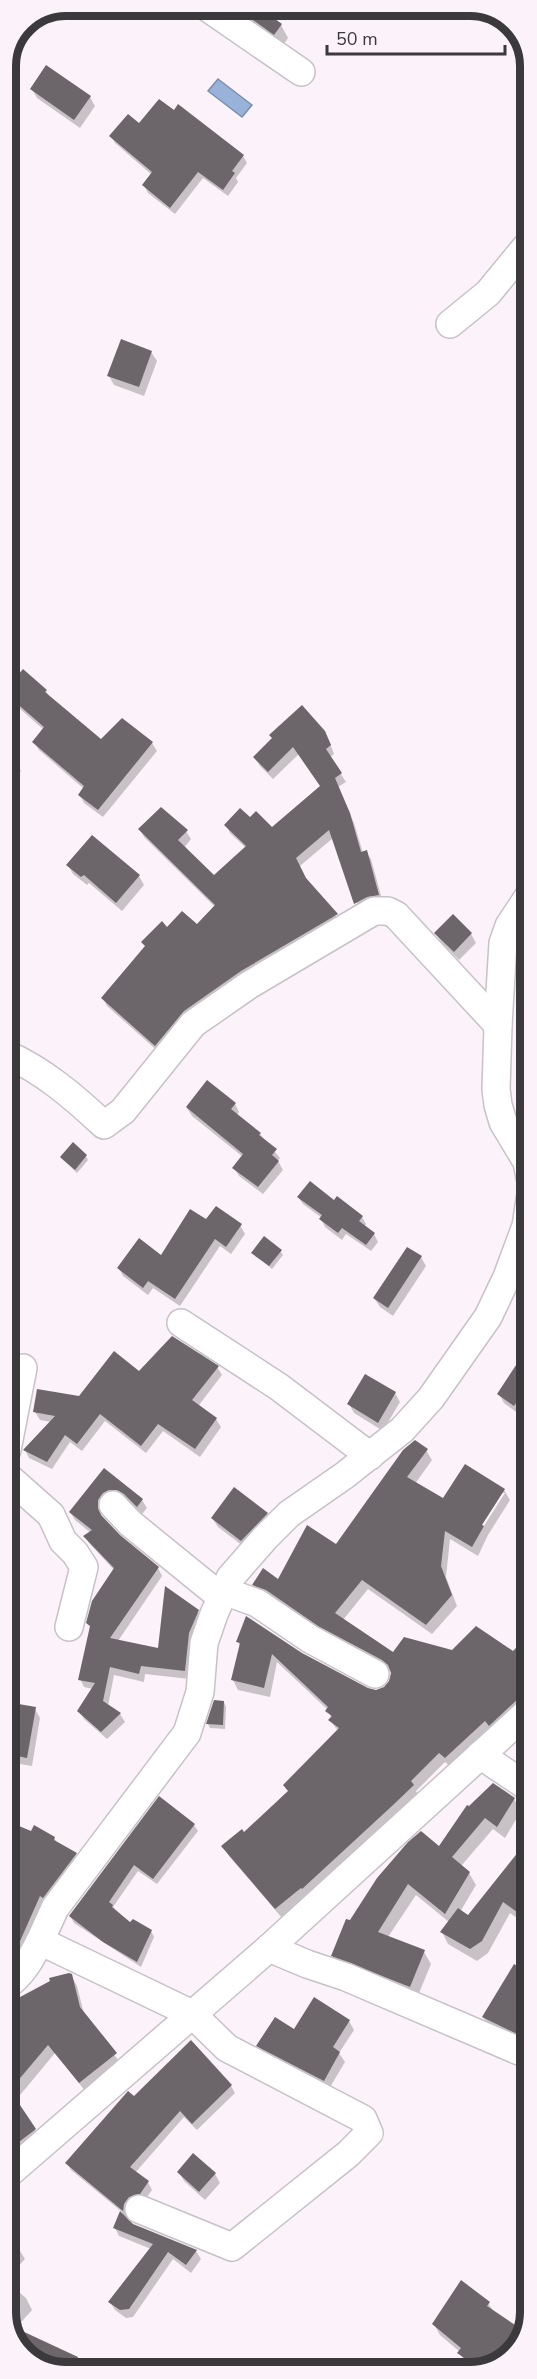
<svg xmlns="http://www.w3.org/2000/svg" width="537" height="2379" font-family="'Nunito Sans',sans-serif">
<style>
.water{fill:#98b2da;stroke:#7c8eab;stroke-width:1.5}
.shadow{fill:#0003;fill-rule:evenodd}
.building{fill:#6c666b}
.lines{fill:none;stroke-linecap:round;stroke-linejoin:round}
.minor-casing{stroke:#c8c1c7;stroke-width:30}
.minor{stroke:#fff;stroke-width:27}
.rim{fill:none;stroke:#3c393c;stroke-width:8}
</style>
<rect width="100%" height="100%" fill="#fbf3f9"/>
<polygon class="water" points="218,79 252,105 242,117 208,91"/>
<g class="shadow">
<polygon points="233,6 270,6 265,14 281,25 288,38 282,47 239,17"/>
<polygon points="32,89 90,97 95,106 80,128 37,98"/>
<polygon points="139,126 243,156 247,163 236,178 238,182 228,196 203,178 175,214 148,193 144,185 152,175 115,143 111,136"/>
<polygon points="151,352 157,361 144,396 114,385 109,376"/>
<polygon points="46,691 50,698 101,741 152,743 157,751 103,817 84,803 80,795 84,789 39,750 34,742 44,730 10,700 6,694"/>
<polygon points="273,740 329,741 334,754 330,757 346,782 338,787 354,823 363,853 366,852 371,859 383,903 360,912 333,838 300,866 307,881 341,923 160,1053 107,1006 103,998 167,929 197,926 215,907 144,837 140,829 186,831 191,839 184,848 214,877 246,848 230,833 226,825 250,819 272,829 321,786 299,754 273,779 260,766 255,758"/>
<polygon points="6,756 17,764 21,771 6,791"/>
<polygon points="68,865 139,876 144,885 122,911 89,883 87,885 73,874"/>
<polygon points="453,916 471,934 476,943 459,960 441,942 436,933"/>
<polygon points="530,925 530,1002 522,1001 517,992 518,973 522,973 527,931"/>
<polygon points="235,1104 239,1112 237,1115 260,1134 280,1158 278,1161 283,1170 263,1194 239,1176 234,1168 243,1157 192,1116 187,1108"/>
<polygon points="530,1109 530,1134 519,1115"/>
<polygon points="86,1156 88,1160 77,1173 61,1158"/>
<polygon points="298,1197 334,1202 362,1217 366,1224 364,1227 374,1234 378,1242 371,1251 346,1234 342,1240 325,1227 321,1219 322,1218 303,1204"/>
<polygon points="207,1221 240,1225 245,1234 231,1254 220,1246 180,1306 153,1288 148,1295 123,1276 119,1268 162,1258"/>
<polygon points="280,1251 283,1255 272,1269 253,1253"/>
<polygon points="421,1257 426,1266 393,1316 380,1307 374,1298"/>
<polygon points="217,1367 222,1375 199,1405 216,1419 221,1427 200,1457 163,1431 146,1453 105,1421 82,1451 70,1442 52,1469 29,1458 25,1450 51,1422 40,1420 35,1412 80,1397 139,1373"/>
<polygon points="531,1372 531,1397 519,1414 504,1403 499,1394"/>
<polygon points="395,1393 400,1402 383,1431 354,1413 349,1404"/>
<path d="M426 1450 432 1460 415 1484 444 1500 465 1466 504 1490 510 1500 488 1535 478 1556 450 1539 446 1577 457 1606 432 1634 368 1589 343 1620 394 1654 452 1651 513 1653 531 1634V1705L451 1767 445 1762 416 1791 418 1795 282 1918 229 1856 223 1846 244 1834 289 1792 338 1731 330 1720 331 1718 328 1710 277 1662 270 1697 238 1690 233 1680 240 1646 238 1642 302 1654 367 1689 375 1691 384 1689 390 1683 392 1672 325 1635 260 1594 254 1585 279 1581 337 1546ZM501 1493H505L480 1532 477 1531Z"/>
<polygon points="531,1450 531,1481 523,1476 518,1469"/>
<polygon points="104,1470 142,1500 147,1508 142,1514 130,1502 123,1498 102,1509 101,1518 119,1536 158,1568 162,1576 118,1641 160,1650 197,1611 202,1620 189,1679 145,1674 144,1682 114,1675 108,1706 120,1714 125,1722 107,1739 84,1719 79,1711 93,1689 84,1687 80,1679 91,1628 88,1623 114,1570 90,1544 85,1537 91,1533 75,1520 70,1512"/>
<polygon points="267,1514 272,1523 247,1549 218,1527 212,1518"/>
<polygon points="224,1702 226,1707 225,1729 210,1728 208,1724"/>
<polygon points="7,1704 35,1709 40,1718 32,1766 7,1762"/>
<polygon points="160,1798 194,1825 198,1831 157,1884 138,1871 113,1907 130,1924 151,1931 154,1937 141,1967 74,1923 70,1916"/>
<polygon points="514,1799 521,1811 505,1838 493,1829 461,1866 469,1873 476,1885 460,1912 468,1917 531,1838 531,1923 528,1926 510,1913 488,1953 477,1961 448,1944 442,1932 449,1922 416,1895 388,1937 424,1952 431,1964 417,1998 340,1967 333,1955 350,1922 440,1848 468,1807"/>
<polygon points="7,1823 31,1833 54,1838 58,1844 76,1854 83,1866 7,1980"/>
<polygon points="71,1975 77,1986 84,2014 121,2064 86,2092 55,2053 16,2100 40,2138 19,2156 7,2139 7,2005 52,1982"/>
<polygon points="531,1977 531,2044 488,2024 483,2017"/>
<polygon points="349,2021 354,2030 339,2053 345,2062 329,2089 263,2054 258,2046 294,2031"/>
<polygon points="231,2086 235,2093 197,2130 184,2117 135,2173 148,2182 152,2190 144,2201 128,2212 127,2220 132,2225 196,2251 201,2259 191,2273 173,2259 133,2317 126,2318 115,2310 110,2302 151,2249 119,2236 115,2228 122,2212 71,2170 67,2163 134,2098"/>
<polygon points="179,2172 215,2174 220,2183 205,2200 184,2181"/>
<polygon points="7,2226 13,2231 19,2242 17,2246 25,2259 7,2279"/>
<polygon points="7,2282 26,2298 32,2310 15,2329 77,2358 83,2369 82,2372 59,2373 26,2358 7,2324"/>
<polygon points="488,2303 494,2312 523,2333 516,2352 482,2372 477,2372 465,2363 460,2352 440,2335 434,2324"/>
</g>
<g class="building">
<polygon points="233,6 257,6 282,24 274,35"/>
<polygon points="46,65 91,96 74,120 30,89"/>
<polygon points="159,99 174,110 178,104 244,155 232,171 235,173 223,190 198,172 170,208 142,185 152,172 109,136 128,114 139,123"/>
<polygon points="121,339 152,351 139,387 107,376"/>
<polygon points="23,669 47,690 45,692 101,739 122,718 153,742 98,810 78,795 84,786 32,742 44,727 6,694 6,689"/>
<polygon points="302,705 325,731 331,745 326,749 342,773 335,778 350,813 361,852 367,850 379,895 367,897 354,904 329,830 296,858 306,878 338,914 241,971 184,1011 155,1046 101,998 145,946 141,942 162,921 167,927 182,911 197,924 215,905 138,829 161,807 188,830 178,840 214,875 246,846 224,825 240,808 250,817 256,811 272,827 320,786 293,747 268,772 253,757 272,738 269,735"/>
<polygon points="92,835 140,875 116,903 84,875 81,877 66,865"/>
<polygon points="453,914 472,933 454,952 434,933"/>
<polygon points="207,1080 236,1103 231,1109 261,1133 259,1135 277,1149 272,1155 279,1161 258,1187 232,1168 243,1154 186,1107"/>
<polygon points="73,1142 87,1155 75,1170 60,1157"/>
<polygon points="310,1181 334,1200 337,1196 363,1216 359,1221 375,1233 366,1245 342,1228 338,1233 319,1219 322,1215 297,1197"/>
<polygon points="216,1206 242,1224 226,1247 215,1239 175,1299 148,1281 143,1288 117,1268 139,1238 161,1255 190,1209 206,1219"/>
<polygon points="264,1236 282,1250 269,1266 251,1253"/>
<polygon points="407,1247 422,1256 388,1308 373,1298"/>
<polygon points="172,1336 219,1366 192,1400 217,1418 195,1449 158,1424 141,1446 100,1414 77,1444 65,1435 47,1462 23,1450 55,1416 33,1412 37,1389 79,1396 114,1351 139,1371"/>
<polygon points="518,1362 531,1370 531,1381 514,1406 497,1394"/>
<polygon points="365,1374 396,1392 378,1423 347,1404"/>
<polygon points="415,1440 428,1449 407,1477 443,1498 465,1464 505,1489 482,1525 484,1526 472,1547 445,1531 441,1566 452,1595 426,1625 362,1580 335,1613 393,1652 404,1637 452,1650 476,1626 513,1651 531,1632 531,1694 520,1697 489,1726 485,1721 445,1758 439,1753 411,1781 414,1785 392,1806 302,1889 301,1888 275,1909 221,1846 242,1829 244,1832 288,1791 283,1785 339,1728 328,1720 332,1716 325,1711 328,1707 272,1654 264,1688 231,1680 240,1643 236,1642 246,1616 302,1653 368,1688 376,1690 384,1687 389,1681 391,1673 388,1665 382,1660 318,1626 266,1590 252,1585 263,1568 278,1579 307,1525 336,1544 403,1450"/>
<polygon points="104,1468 143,1499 137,1507 124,1494 117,1490 109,1490 103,1493 98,1500 98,1508 101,1515 120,1535 159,1567 110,1638 158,1648 165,1586 199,1610 189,1633 185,1671 141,1666 139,1674 110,1667 103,1701 121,1713 101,1732 77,1711 95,1683 78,1680 90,1626 86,1623 92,1601 114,1568 83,1536 92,1530 69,1512"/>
<polygon points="234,1487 268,1513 241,1541 211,1518"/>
<polygon points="214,1700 224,1701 223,1725 206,1724"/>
<polygon points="7,1702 36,1707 27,1758 7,1754"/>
<polygon points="493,1783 515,1798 497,1827 485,1818 452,1857 470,1872 445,1914 408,1884 378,1932 425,1950 410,1987 331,1956 346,1919 350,1920 377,1878 408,1842 421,1831 439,1846 467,1805 469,1806"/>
<polygon points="159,1796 195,1824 153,1879 134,1865 109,1902 113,1905 112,1907 130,1922 133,1919 152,1930 137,1962 103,1942 69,1916"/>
<polygon points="7,1821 31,1831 34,1825 55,1837 54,1840 77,1853 43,1898 40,1896 13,1957 7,1964"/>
<polygon points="531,1836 531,1902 521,1915 503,1902 482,1941 470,1949 440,1932 458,1908 468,1915"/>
<polygon points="514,1964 531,1975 531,2041 482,2017"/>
<polygon points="69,1973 72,1974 80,2007 117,2053 79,2083 48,2045 10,2090 36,2129 7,2151 7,2004 50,1981 49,1978"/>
<polygon points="314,1997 350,2020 333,2047 340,2052 324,2081 256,2046 275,2017 294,2029"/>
<polygon points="191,2040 232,2085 192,2124 180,2111 130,2167 149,2181 140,2194 129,2197 124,2204 123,2211 65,2163 128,2091 134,2096"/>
<polygon points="193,2153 216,2173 199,2192 177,2172"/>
<polygon points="120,2211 133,2224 197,2250 186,2265 168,2252 129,2309 120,2310 108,2302 153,2244 113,2228"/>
<polygon points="461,2280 490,2302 487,2306 524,2331 516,2352 483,2371 457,2353 461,2348 432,2324"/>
<polygon points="7,2324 78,2357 71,2373 60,2373 26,2356"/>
</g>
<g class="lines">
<defs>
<g id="minor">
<polyline points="205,6 301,72"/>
<polyline points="450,324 488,293 530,242"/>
<polyline points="530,894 509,926 503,943 498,1025 496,1089 498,1105 503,1122 527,1162 530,1177"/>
<path d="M6 1054C44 1071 74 1097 104 1125L123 1111 193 1024 249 985 374 911H388L396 915 498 1025"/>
<polyline points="181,1323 279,1387 370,1456"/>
<polyline points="7,1450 23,1368"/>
<polyline points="7,1476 51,1515 63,1541 75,1553 84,1567 69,1627"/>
<polyline points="113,1505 130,1523 221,1597"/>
<polyline points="224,1591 257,1603 310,1639 375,1674"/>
<polyline points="480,1755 531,1789"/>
<polyline points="40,1941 55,1908 187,1733 200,1692 204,1643 214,1614 230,1578 265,1538 289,1514 345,1475 402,1430 431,1398 488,1317 507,1277 526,1226 530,1200"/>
<polyline points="269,1948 307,1964 346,1977 519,2051"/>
<path d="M7 1985C22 1975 32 1957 40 1941L192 2014 227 2048 363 2119 369 2133 348 2154 232 2247 139 2209"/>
<polyline points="7,2175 269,1948 531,1709"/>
</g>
</defs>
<use href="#minor" class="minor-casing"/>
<use href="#minor" class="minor"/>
</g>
<path d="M0 0H537V2379H0ZM66 16H470A50 50 0 0 1 520 66V2312A50 50 0 0 1 470 2362H66A50 50 0 0 1 16 2312V66A50 50 0 0 1 66 16Z" fill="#fbf3f9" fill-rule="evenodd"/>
<path class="rim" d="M66 16H470A50 50 0 0 1 520 66V2312A50 50 0 0 1 470 2362H66A50 50 0 0 1 16 2312V66A50 50 0 0 1 66 16Z"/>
<path d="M327 45v9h178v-9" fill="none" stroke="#3c393c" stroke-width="3"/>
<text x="336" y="45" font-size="18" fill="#3c393c" stroke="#fbf3f9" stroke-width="4.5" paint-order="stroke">50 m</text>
</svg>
